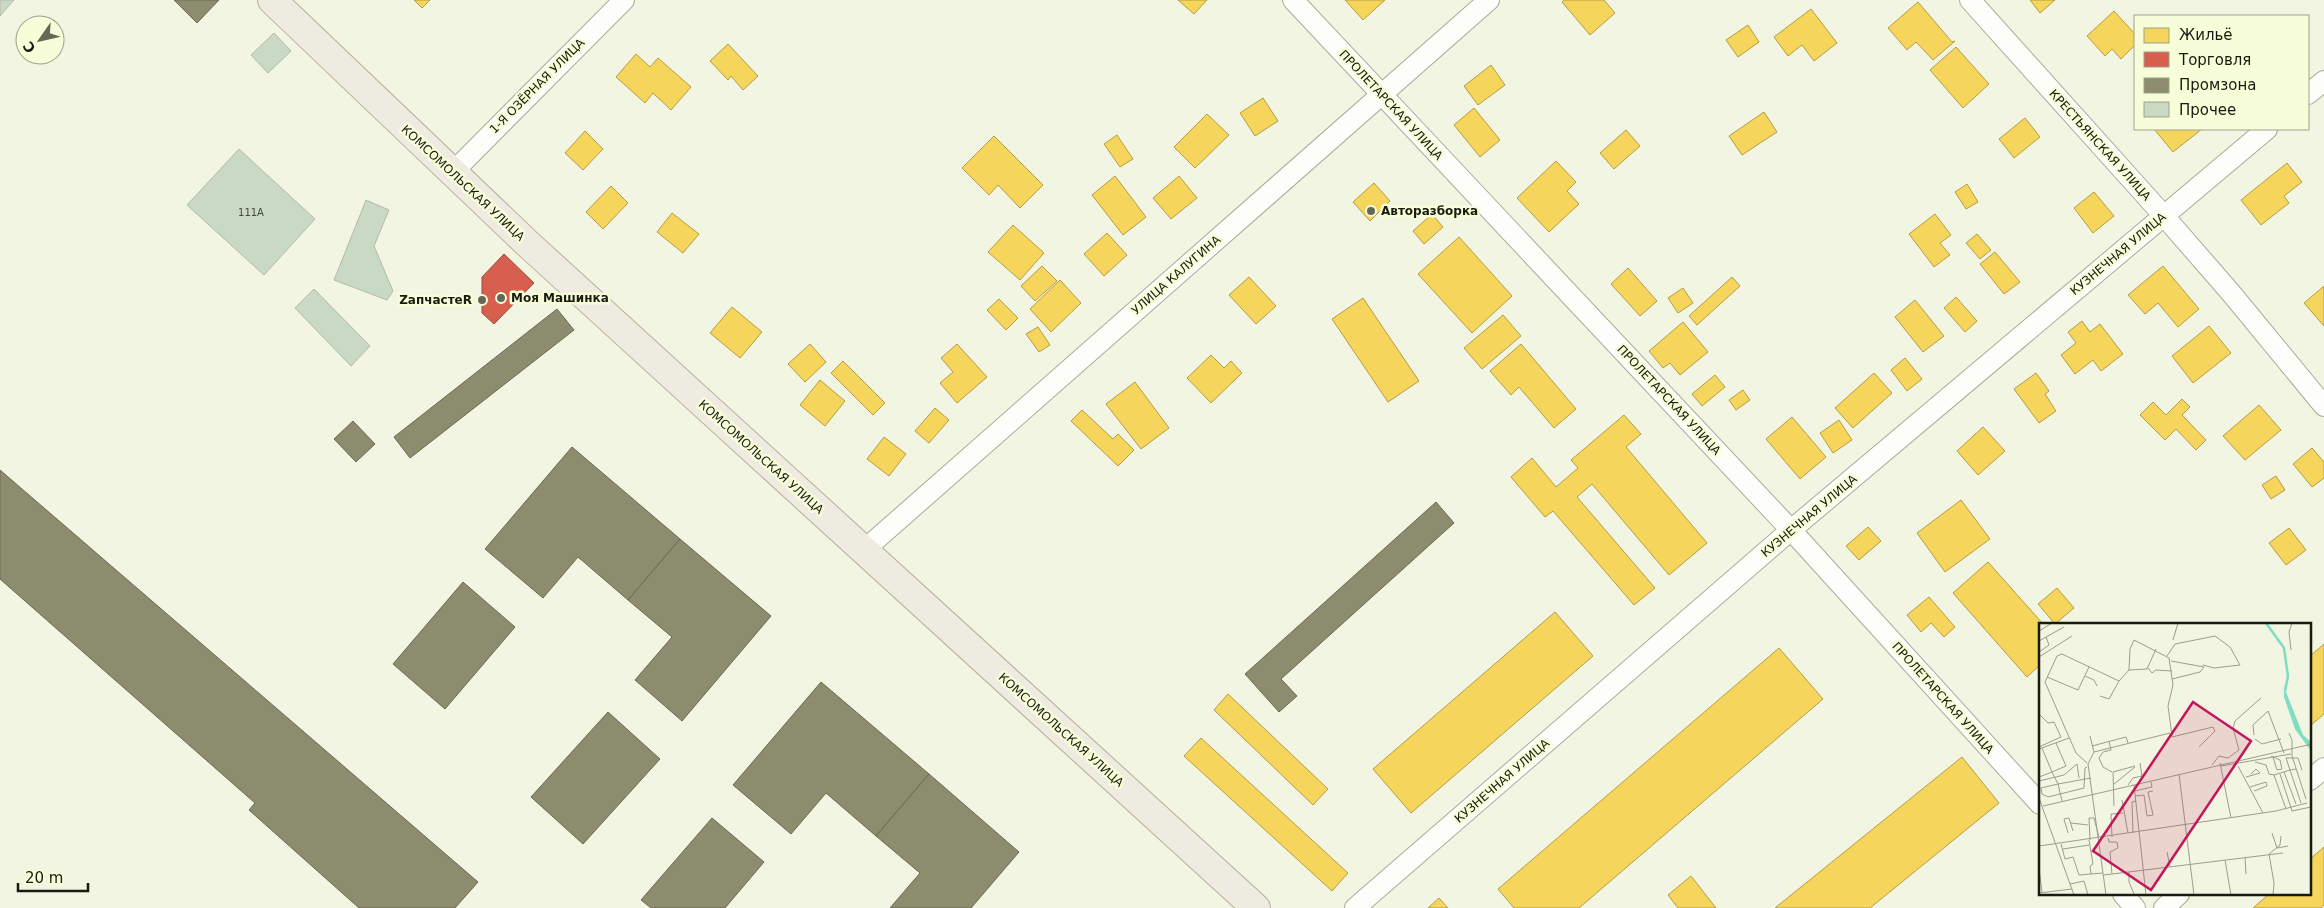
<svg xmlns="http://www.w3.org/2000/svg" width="2324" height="908" font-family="'DejaVu Sans',sans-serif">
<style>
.homes{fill:#f6d55c;stroke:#b49d45}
.shops{fill:#d6604d;stroke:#9d4b3a}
.industry{fill:#8c8c6e;stroke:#6a6a51}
.building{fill:#c9d9c3;stroke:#b3baac}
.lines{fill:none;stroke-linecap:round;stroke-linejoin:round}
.minor-casing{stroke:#a8ab9b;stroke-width:22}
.primary-casing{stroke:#b3af98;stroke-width:30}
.minor{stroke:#fdfefa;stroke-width:20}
.primary{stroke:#eeece1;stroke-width:28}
.poi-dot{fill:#656758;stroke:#f7fdd9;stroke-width:2}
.labels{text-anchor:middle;stroke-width:5;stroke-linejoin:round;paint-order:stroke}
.number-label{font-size:10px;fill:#454a3b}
.street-label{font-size:12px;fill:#191b0e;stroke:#f7fdd9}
.poi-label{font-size:12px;font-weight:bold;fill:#191b0e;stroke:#f7fdd9;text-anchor:start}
.inset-river{fill:none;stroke:#7fddc4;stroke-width:2.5}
.inset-road{fill:none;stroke:#9b9e8d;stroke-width:1}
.view{fill:#c2185b;fill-opacity:0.15;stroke:#c2185b;stroke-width:2.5}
.inset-edge{fill:none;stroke:#191b0e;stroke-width:2.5}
</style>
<rect width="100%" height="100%" fill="#f1f5e1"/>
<g class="homes">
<polygon points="414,0 430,0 422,8"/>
<polygon points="1178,0 1207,0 1194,14"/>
<polygon points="1345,0 1385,0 1363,20"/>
<polygon points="1564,0 1604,0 1615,13 1590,35 1562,2"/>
<polygon points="2030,0 2055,0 2040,13"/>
<polygon points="1918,2 1952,42 1955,41 1933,60 1916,42 1907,50 1888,28"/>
<polygon points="1811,9 1837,43 1814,61 1802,45 1788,56 1774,37"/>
<polygon points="2114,11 2135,34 2135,45 2121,59 2112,49 2105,56 2087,36"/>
<polygon points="1748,25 1759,42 1738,57 1726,40"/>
<polygon points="728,44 758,76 743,90 731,76 728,80 710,61"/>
<polygon points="1956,47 1989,84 1963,108 1930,70"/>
<polygon points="636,54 650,67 658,58 691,87 671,110 653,93 645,103 616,77"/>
<polygon points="1491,65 1505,85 1478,105 1464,86"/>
<polygon points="1263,98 1278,121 1255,136 1240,113"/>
<polygon points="1474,108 1500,140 1480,157 1454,125"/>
<polygon points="1764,112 1777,132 1742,155 1729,136"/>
<polygon points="1207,114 1229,135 1195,168 1174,147"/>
<polygon points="2025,118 2040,137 2014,158 1999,139"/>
<polygon points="2154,129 2202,129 2173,152"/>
<polygon points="1626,130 1640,146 1614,169 1600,153"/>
<polygon points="585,131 603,149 583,170 565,153"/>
<polygon points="1117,135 1133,159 1120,167 1104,144"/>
<polygon points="994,136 1043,185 1020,208 998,185 989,195 962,168"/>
<polygon points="1556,161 1576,182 1567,191 1579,204 1549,232 1517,198"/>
<polygon points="2287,163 2302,182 2284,196 2289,203 2261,225 2241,200"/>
<polygon points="1115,176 1146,217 1123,235 1092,195"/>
<polygon points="1179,176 1197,198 1171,219 1153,198"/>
<polygon points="1374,183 1390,201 1370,221 1353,202"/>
<polygon points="1967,184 1978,202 1966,209 1955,192"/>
<polygon points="611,186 628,203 603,229 586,212"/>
<polygon points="2094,192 2114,216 2093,233 2074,208"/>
<polygon points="672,213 699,234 683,253 657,232"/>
<polygon points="1432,214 1443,227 1424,244 1413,231"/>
<polygon points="1935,214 1951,235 1940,243 1950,255 1934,267 1909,234"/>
<polygon points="1013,225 1044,253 1020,280 988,252"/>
<polygon points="1107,233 1127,255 1104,276 1084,254"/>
<polygon points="1977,234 1991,250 1980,259 1966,243"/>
<polygon points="1459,237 1512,296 1472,333 1418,274"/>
<polygon points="1995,252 2020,282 2004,294 1980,264"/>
<polygon points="1042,266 1057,281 1035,301 1021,286"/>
<polygon points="2163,266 2199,309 2178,327 2158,303 2145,314 2128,295"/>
<polygon points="1628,268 1657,301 1640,316 1611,284"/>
<polygon points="1249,277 1276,306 1256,324 1229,295"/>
<polygon points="1732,277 1740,286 1697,325 1689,316"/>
<polygon points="1060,280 1081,303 1051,332 1030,309"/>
<polygon points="2324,286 2324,326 2304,303"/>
<polygon points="1683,288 1693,303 1678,313 1668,298"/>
<polygon points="1956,297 1977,321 1965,332 1944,308"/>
<polygon points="1363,298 1419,381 1388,402 1332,319"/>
<polygon points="999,299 1018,318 1006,330 987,310"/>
<polygon points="1915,300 1944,336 1923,352 1895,317"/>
<polygon points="732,307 762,332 740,358 710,333"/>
<polygon points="1503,315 1521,336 1482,369 1464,348"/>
<polygon points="2082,321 2090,332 2100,324 2123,354 2101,371 2093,360 2075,374 2061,355 2076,343 2068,332"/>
<polygon points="1683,322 1708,352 1680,375 1670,363 1663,368 1649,351"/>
<polygon points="2209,326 2231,353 2193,383 2172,356"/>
<polygon points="1038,327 1050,345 1039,352 1026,334"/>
<polygon points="810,344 826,362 805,382 788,364"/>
<polygon points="957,344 987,377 957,403 940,383 953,372 941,358"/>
<polygon points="1521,344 1576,409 1554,428 1519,387 1511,395 1490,371"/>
<polygon points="1211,355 1224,368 1231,361 1242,373 1211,403 1187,378"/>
<polygon points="1905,358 1922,379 1907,391 1891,370"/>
<polygon points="843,361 885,403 873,415 831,373"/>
<polygon points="1874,373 1892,393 1853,428 1835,408"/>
<polygon points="2036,373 2049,391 2045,394 2056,411 2039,423 2014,389"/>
<polygon points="1715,375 1725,387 1702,406 1692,394"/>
<polygon points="820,380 845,401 825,426 800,405"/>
<polygon points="1135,382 1169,428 1141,449 1106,404"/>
<polygon points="1743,390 1750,400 1736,410 1729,400"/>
<polygon points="2182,399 2190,407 2182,415 2206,440 2196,450 2176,429 2165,440 2140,415 2153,402 2166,415"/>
<polygon points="2259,405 2281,430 2245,460 2223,436"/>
<polygon points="935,408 949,420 929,443 915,431"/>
<polygon points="1082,410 1113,439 1118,434 1134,450 1118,466 1071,421"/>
<polygon points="1624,415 1641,434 1626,447 1707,543 1669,575 1592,484 1577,497 1655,588 1634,605 1553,511 1545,517 1511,477 1532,458 1556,487 1578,468 1571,460"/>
<polygon points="1792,417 1826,457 1800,479 1766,439"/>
<polygon points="1839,420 1852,440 1833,453 1820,433"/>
<polygon points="1983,427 2005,451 1978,475 1957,451"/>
<polygon points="884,437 906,454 889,476 867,459"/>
<polygon points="2312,448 2324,462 2324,478 2312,487 2293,464"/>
<polygon points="2276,476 2285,490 2271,499 2262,485"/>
<polygon points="1961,500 1990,539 1945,572 1917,533"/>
<polygon points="1868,527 1881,541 1859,560 1846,546"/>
<polygon points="2289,528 2306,550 2286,565 2269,543"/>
<polygon points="1988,562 2043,624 2040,624 2040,665 2027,677 1953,593"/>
<polygon points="2057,588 2074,608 2055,624 2038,604"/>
<polygon points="1929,597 1955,627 1944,637 1931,623 1921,632 1907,615"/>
<polygon points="1555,612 1593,656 1411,813 1373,769"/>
<polygon points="2324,644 2324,714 2310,726 2310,656"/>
<polygon points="1779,648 1823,699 1579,908 1514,908 1498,889"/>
<polygon points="1228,694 1328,789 1313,805 1214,710"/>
<polygon points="1201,738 1348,873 1332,891 1184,756"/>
<polygon points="1962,757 1999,803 1870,908 1775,908"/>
<polygon points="2324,847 2324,905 2321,908 2253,908 2269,894 2310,894 2310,859"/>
<polygon points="1691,876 1716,908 1678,908 1668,895"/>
<polygon points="1439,898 1448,908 1428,908"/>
</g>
<polygon class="shops" points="504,254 534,283 494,324 482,313 482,277"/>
<g class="industry">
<polygon points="174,0 219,0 197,23"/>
<polygon points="557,309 574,330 410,458 394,437"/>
<polygon points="353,421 375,444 356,462 334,439"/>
<polygon points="572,447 680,539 628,600 578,557 543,598 485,549"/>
<polygon points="0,470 478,882 455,908 359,908 249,810 255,803 0,579"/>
<polygon points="1436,502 1454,523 1281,679 1297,696 1279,712 1245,674"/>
<polygon points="680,539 771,616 682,721 635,680 672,637 628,600"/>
<polygon points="463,582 515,627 445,709 393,664"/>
<polygon points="821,682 929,774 876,836 826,793 791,834 733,785"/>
<polygon points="608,712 660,759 583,844 531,797"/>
<polygon points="929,774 1019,852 971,908 890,908 920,873 876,836"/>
<polygon points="712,818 764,862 725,908 651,908 641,900"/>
</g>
<g class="building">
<polygon points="0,0 14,0 0,16"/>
<polygon points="274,33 291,51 268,73 251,55"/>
<polygon points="239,149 315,219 264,275 187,205"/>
<polygon points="366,200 389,210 374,246 393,291 387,300 334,280"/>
<polygon points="314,289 370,346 351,366 295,308"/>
</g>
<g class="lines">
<defs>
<g id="minor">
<polyline points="1293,0 1791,530 2040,804"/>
<polyline points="1970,0 2164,216 2231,293 2324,406"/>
<polyline points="2308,94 2324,81"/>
<polyline points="452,173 624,0"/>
<polyline points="863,551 1489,0"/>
<polyline points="2310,780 2324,768"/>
<polyline points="2123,894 2135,908"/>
<polyline points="1355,908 1791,530 2267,129"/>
<polyline points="2164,908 2179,894"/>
</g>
<polyline id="primary" points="272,0 528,244 1256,908"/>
</defs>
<use href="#minor" class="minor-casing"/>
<use href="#primary" class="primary-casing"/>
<use href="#minor" class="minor"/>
<use href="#primary" class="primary"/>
</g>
<g class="poi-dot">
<circle cx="1371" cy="211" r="5"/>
<circle cx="501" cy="298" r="5"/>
<circle cx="482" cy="300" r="5"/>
</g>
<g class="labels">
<g class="number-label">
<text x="251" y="216">111А</text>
</g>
<g class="street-label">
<text transform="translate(537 86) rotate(-45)" y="4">1-Я ОЗЁРНАЯ УЛИЦА</text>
<text transform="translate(1391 105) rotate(47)" y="4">ПРОЛЕТАРСКАЯ УЛИЦА</text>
<text transform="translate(2100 145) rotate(48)" y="4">КРЕСТЬЯНСКАЯ УЛИЦА</text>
<text transform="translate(463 183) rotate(43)" y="4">КОМСОМОЛЬСКАЯ УЛИЦА</text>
<text transform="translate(2118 254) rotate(-40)" y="4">КУЗНЕЧНАЯ УЛИЦА</text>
<text transform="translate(1176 275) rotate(-41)" y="4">УЛИЦА КАЛУГИНА</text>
<text transform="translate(1669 400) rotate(47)" y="4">ПРОЛЕТАРСКАЯ УЛИЦА</text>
<text transform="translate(761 457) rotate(42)" y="4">КОМСОМОЛЬСКАЯ УЛИЦА</text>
<text transform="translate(1809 516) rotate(-40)" y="4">КУЗНЕЧНАЯ УЛИЦА</text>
<text transform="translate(1943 698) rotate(48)" y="4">ПРОЛЕТАРСКАЯ УЛИЦА</text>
<text transform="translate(1061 730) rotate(42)" y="4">КОМСОМОЛЬСКАЯ УЛИЦА</text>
<text transform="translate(1502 781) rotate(-41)" y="4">КУЗНЕЧНАЯ УЛИЦА</text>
</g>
<g class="poi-label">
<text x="1381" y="215">Авторазборка</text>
<text x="511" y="302">Моя Машинка</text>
<text x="472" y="304" text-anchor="end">ZапчастеR</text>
</g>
</g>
<g transform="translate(2039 623)">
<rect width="272" height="272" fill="#f1f5e1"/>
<path d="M245 64 264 112 272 119V128L256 106 245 74Z" fill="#7fddc4"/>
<path class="inset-river" d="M227 0 245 25 249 53 246 68"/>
<path class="inset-road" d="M0 8 13 0M134 17 139 0M0 18 25 4M252 27 250 9 253 0M0 29 10 22 7 14M128 33 136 21 176 13 191 24 201 42 175 45 164 42M0 34 33 13M132 38 165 44 161 49 133 56M109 45 113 50 117 47 133 48M90 47 91 26 95 17 130 35 134 62 129 83 133 113M46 53 55 57 58 63M8 54 39 67 50 44M80 58 90 47 108 46 117 26M0 91 9 100 15 99 22 114 0 124M250 110 253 117V133L267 176M215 112 214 102 229 88 245 130M51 113 55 129M216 116 223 121 242 116M70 118 72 127 64 129 60 135 64 144 73 149M53 123 87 114 89 120M3 125 13 149 27 143 17 120M0 126 30 115M232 133 241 137 243 146 238 147 234 134M189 135 200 127 194 105 196 98 222 75M216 139 227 142 230 151 235 152M48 140 37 130 6 59 18 33 23 31 80 58 70 76 61 73M181 140 192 195M173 142 180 133 189 135M182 143 252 131M199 143 224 190M257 146 251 147 247 135H259L263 147M245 149 257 181M140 151 155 272M241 151 253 188 272 184M0 154 13 149 19 161 2 165 3 171 9 174 45 165 46 145 48 144M207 154 221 150 217 146 212 151M0 158 25 152 38 141 40 155M75 161 96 144M89 162 94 155 103 153 101 140M95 162 107 272M211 164 227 159 228 163 215 168M96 168 113 164 112 159M96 173 105 172 108 193 114 192 109 169 114 168M0 175 35 272M83 177 89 210M23 178 19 161 52 155M4 183 273 121M75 183 74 149 96 143M247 186 235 152 251 147 262 180M32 200 49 202M29 210 25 196 30 195 34 208M94 210 93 179 97 178M233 210 238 225 249 223M73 214 72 191 84 190M69 215 70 219H78L79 225 71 229 73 251M50 217 54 241 51 243 52 251M51 217 50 195H55L60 214M22 221 26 236 34 234 40 252 64 250M0 223 237 188 268 180M24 226 50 222M128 229 131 244M206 234 207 251M186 237 192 272M0 246 3 269M90 249V259L95 271M65 252 244 230M31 261 45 258 49 272M0 270 33 266M67 272 49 141 55 129 131 110 133 114 174 104 176 108 160 124M234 272 235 260 230 231 241 222 242 213"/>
<path class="view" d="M154 79 212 118 112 267 54 228Z"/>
<rect width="272" height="272" class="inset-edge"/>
</g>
<rect x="2134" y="15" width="175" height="115" fill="#f7fdd9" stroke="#9ea388"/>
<rect x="2144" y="28" width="25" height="15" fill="#f6d55c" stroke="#9ea388"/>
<text x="2179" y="40" font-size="15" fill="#191b0e">Жильё</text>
<rect x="2144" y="52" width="25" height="15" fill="#d6604d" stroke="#9ea388"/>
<text x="2179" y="65" font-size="15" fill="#191b0e">Торговля</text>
<rect x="2144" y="78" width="25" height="15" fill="#8c8c6e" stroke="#9ea388"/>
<text x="2179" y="90" font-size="15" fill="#191b0e">Промзона</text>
<rect x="2144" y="102" width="25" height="15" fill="#c9d9c3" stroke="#9ea388"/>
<text x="2179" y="115" font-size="15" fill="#191b0e">Прочее</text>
<g transform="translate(40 40) rotate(236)"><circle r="24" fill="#f7fdd9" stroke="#9ea388"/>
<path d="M0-4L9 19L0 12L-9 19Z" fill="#656758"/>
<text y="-8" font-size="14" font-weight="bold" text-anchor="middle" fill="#191b0e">С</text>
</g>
<path d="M18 883v8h70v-8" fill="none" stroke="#191b0e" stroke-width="2.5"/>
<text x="25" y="883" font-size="15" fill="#191b0e" stroke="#f7fdd9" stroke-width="4" paint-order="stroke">20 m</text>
</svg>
